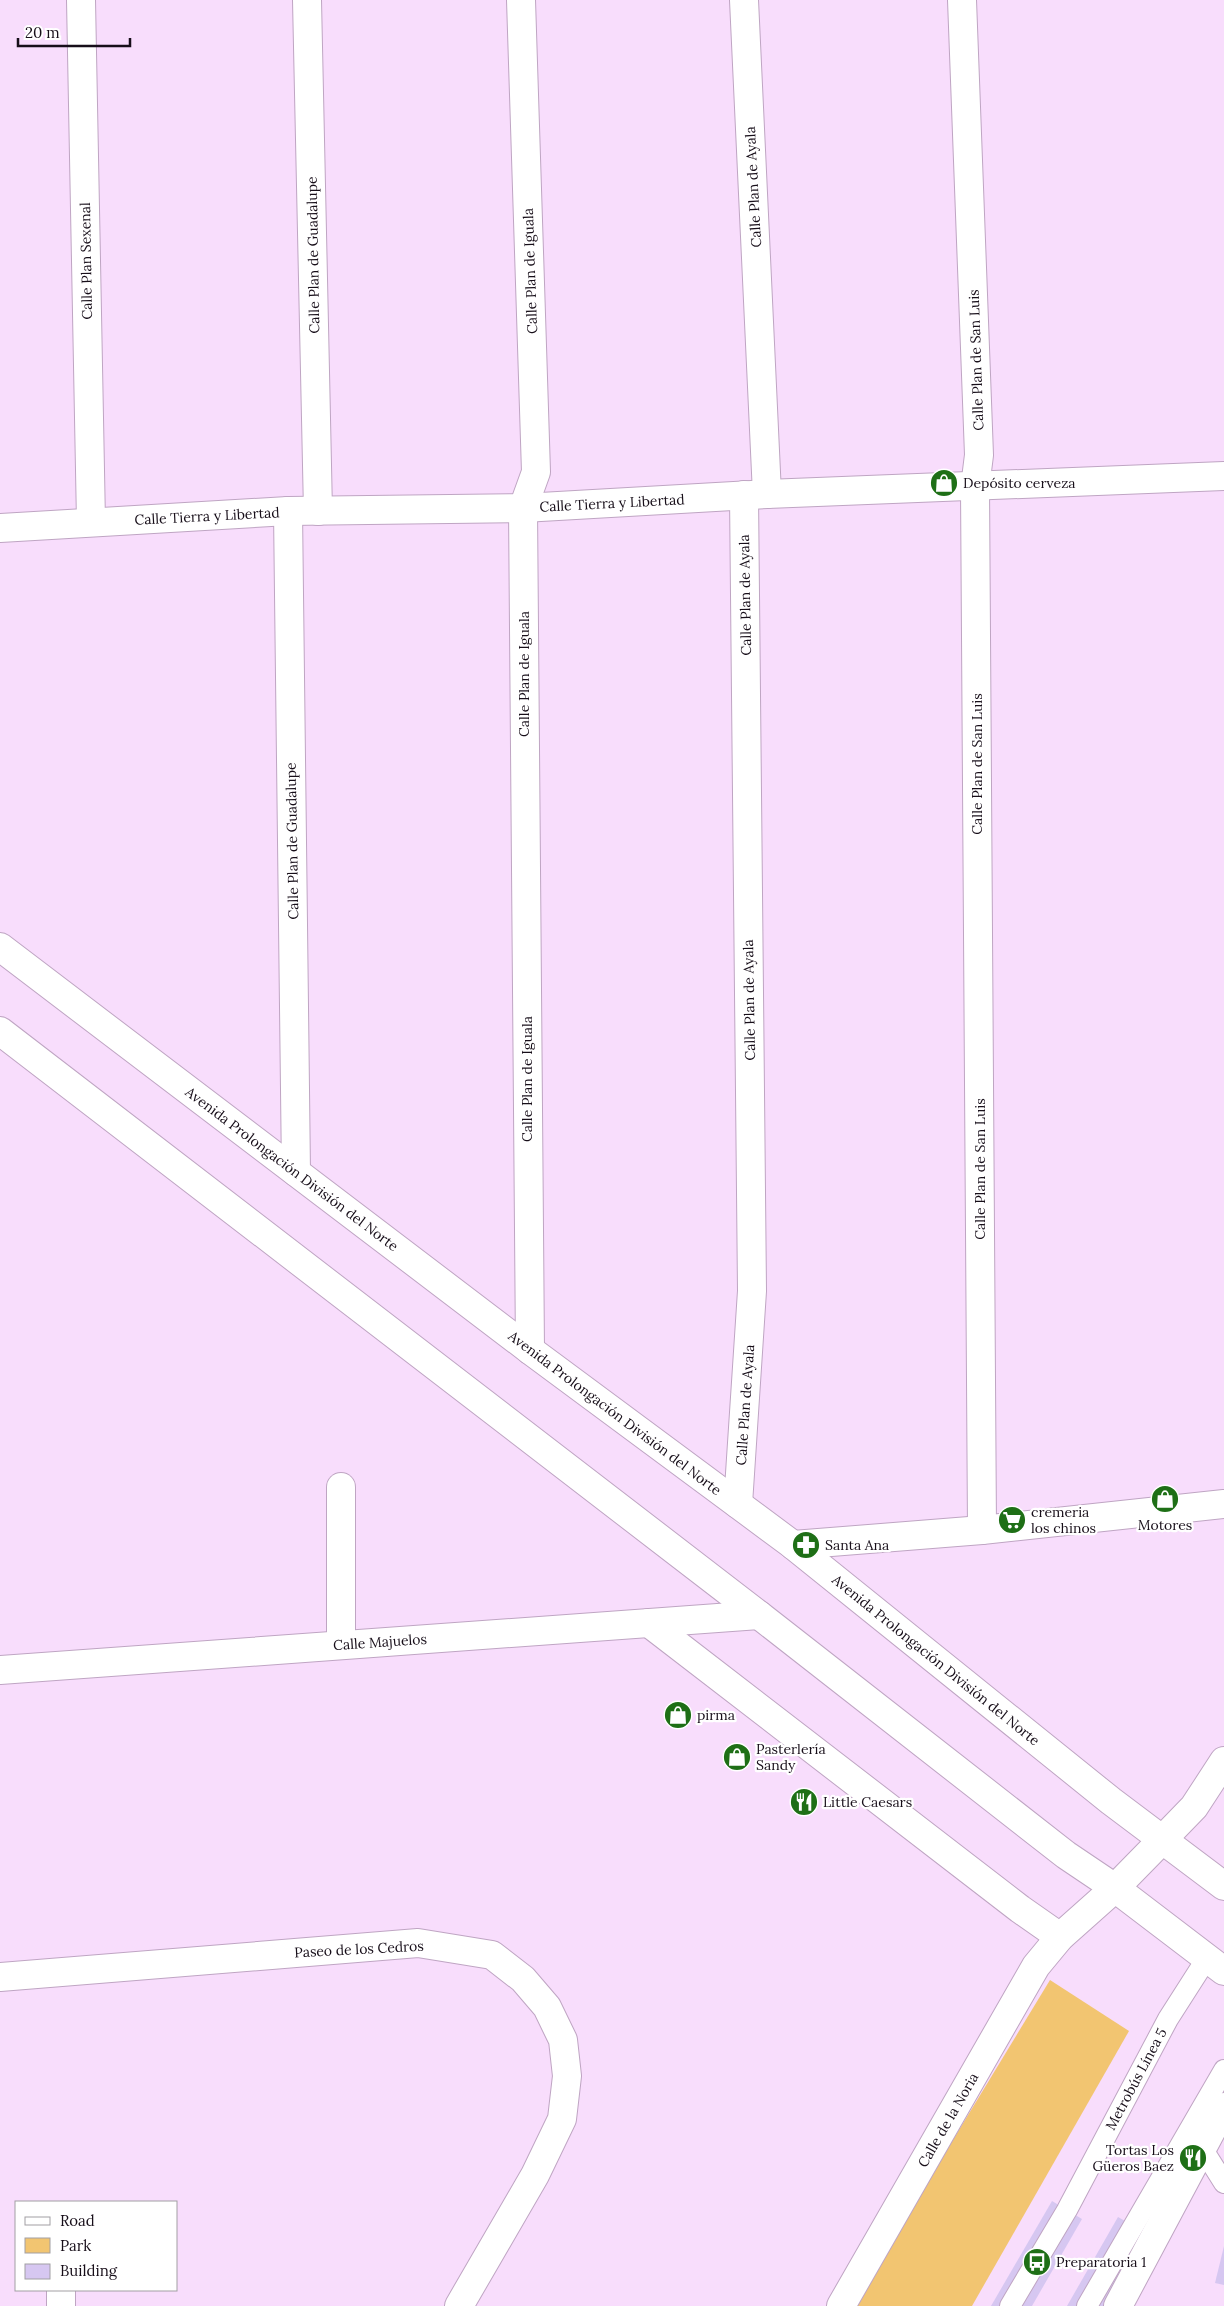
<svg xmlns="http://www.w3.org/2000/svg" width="1224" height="2306" font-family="Lora,serif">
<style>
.green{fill:#f2c571}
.building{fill:#d6c7f1}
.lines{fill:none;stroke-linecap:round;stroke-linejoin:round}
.service-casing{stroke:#bfa5c3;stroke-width:22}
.minor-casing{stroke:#bfa5c3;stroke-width:30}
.tertiary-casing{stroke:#bfa5c3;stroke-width:30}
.secondary-casing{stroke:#bfa5c3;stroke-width:30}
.service{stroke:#fff;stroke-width:20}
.minor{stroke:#fff;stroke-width:28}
.tertiary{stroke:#fff;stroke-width:28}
.secondary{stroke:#fff;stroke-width:28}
.labels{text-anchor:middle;stroke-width:4.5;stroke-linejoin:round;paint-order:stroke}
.street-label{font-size:14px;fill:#170e19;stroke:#fff}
.poi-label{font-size:14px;fill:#170e19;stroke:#fff;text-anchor:start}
</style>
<rect width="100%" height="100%" fill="#f8ddfc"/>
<polygon class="green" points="1050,1980 1129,2031 972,2306 852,2306"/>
<g class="building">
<polygon points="1052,2201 1082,2219 1032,2306 991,2306"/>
<polygon points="1118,2217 1146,2233 1105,2306 1067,2306"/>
<polygon points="1224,2246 1224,2285 1215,2283"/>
</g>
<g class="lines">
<defs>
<g id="service">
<polyline points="1202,2148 1224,2183"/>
<polyline points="1010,2306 1067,2210 1168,2019 1207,1958"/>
<polyline points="1087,2306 1224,2070"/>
</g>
<g id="minor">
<polyline points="81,0 91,522"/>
<polyline points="307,0 318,511"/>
<polyline points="521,0 536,472 523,508 530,1350"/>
<polyline points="744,0 767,494"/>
<polyline points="962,0 979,455 975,487 982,1530"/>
<polyline points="288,511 296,1172"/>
<polyline points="0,528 288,511 523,508 767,494 1224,476"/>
<polyline points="341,1487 341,1645"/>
<polyline points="738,1504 752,1291 744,495"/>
<polyline points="793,1545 982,1530 1224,1504"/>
<polyline points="649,1623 1020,1909 1060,1937"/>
<polyline points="0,1670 759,1615"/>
<polyline points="0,1977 418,1943 492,1955 523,1979 547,2007 563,2040 567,2076 562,2119 535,2175 459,2306"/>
<polyline points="61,2290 61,2306"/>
<polyline points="841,2306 1036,1966 1060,1937 1115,1888"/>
<polyline points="1118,2306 1224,2107"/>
</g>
<polyline id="tertiary" points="1115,1888 1162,1840"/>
<g id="secondary">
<polyline points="0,947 530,1350 793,1545 1111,1801 1224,1886"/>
<polyline points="0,1031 759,1615 1066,1855 1115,1888 1224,1971"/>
<polyline points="1162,1840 1194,1807 1224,1761"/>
</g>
</defs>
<use href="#service" class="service-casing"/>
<use href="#minor" class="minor-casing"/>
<use href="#tertiary" class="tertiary-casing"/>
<use href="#secondary" class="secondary-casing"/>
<use href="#service" class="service"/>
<use href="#minor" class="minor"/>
<use href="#tertiary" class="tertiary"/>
<use href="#secondary" class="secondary"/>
</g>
<defs>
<symbol id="shop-disc" viewBox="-11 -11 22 22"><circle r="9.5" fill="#1e6f16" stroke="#fff"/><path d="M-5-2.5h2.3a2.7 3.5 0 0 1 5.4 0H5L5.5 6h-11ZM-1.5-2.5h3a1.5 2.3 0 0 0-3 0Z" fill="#fff"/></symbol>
<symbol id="supermarket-disc" viewBox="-11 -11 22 22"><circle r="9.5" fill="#1e6f16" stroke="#fff"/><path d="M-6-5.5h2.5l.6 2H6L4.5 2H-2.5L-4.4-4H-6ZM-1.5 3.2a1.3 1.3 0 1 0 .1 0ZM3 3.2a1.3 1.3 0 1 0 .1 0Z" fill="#fff"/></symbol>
<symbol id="pharmacy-disc" viewBox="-11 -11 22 22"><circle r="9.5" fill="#1e6f16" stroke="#fff"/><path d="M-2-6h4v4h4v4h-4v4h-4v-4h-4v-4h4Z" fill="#fff"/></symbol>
<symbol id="restaurant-disc" viewBox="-11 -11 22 22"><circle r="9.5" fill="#1e6f16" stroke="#fff"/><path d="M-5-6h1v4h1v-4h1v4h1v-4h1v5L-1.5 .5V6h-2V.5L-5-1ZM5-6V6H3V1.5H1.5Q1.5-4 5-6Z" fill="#fff"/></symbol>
<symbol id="bus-disc" viewBox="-11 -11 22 22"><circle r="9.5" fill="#1e6f16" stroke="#fff"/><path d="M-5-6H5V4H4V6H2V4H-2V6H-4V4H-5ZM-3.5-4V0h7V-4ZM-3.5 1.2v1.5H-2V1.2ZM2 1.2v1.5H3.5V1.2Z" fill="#fff"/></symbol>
</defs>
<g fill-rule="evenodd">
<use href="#shop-disc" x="928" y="467" width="32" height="32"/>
<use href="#shop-disc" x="1149" y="1483" width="32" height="32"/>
<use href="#supermarket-disc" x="996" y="1504" width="32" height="32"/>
<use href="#pharmacy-disc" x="790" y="1529" width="32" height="32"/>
<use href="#shop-disc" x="662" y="1699" width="32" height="32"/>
<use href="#shop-disc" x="721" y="1741" width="32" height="32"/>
<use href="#restaurant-disc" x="788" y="1786" width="32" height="32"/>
<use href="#restaurant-disc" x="1177" y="2142" width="32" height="32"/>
<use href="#bus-disc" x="1021" y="2246" width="32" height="32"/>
</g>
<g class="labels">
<g class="street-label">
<text transform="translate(753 187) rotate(-93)" y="5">Calle Plan de Ayala</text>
<text transform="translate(313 255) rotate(-91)" y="5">Calle Plan de Guadalupe</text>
<text transform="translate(86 261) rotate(-91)" y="5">Calle Plan Sexenal</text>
<text transform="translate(530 271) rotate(-92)" y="5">Calle Plan de Iguala</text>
<text transform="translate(976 360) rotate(-92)" y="5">Calle Plan de San Luis</text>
<text transform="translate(612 503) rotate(-3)" y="5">Calle Tierra y Libertad</text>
<text transform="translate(207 516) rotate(-3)" y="5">Calle Tierra y Libertad</text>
<text transform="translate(745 595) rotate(-91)" y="5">Calle Plan de Ayala</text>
<text transform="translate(524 674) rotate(-90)" y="5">Calle Plan de Iguala</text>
<text transform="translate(977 764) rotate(-90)" y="5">Calle Plan de San Luis</text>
<text transform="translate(292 841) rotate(-91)" y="5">Calle Plan de Guadalupe</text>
<text transform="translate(749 1000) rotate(-91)" y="5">Calle Plan de Ayala</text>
<text transform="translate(527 1079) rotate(-90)" y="5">Calle Plan de Iguala</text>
<text transform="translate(292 1169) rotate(37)" y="5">Avenida Prolongación División del Norte</text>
<text transform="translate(980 1169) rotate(-90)" y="5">Calle Plan de San Luis</text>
<text transform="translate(745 1405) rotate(-86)" y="5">Calle Plan de Ayala</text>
<text transform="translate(615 1413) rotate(37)" y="5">Avenida Prolongación División del Norte</text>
<text transform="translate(380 1642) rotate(-4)" y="5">Calle Majuelos</text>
<text transform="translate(936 1660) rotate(39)" y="5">Avenida Prolongación División del Norte</text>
<text transform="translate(359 1949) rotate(-3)" y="5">Paseo de los Cedros</text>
<text transform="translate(1136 2079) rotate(-62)" y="5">Metrobús Línea 5</text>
<text transform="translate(948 2120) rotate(-60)" y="5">Calle de la Noria</text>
</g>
<g class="poi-label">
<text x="963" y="488">Depósito cerveza</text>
<text x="1031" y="1517">cremeria<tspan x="1031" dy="16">los chinos</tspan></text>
<text x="1165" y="1530" text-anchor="middle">Motores</text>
<text x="825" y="1550">Santa Ana</text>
<text x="697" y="1720">pirma</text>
<text x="756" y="1754">Pasterlería<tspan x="756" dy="16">Sandy</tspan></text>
<text x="823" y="1807">Little Caesars</text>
<text x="1174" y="2155" text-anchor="end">Tortas Los<tspan x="1174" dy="16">Güeros Baez</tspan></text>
<text x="1056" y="2267">Preparatoria 1</text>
</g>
</g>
<rect x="15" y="2201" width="162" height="90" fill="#ffffff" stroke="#a29fa3"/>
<rect x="25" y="2217" width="25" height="8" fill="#ffffff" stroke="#a29fa3"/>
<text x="60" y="2226" font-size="15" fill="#170e19">Road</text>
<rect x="25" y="2238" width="25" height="15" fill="#f2c571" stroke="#a29fa3"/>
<text x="60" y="2251" font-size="15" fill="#170e19">Park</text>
<rect x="25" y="2264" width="25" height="15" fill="#d6c7f1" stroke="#a29fa3"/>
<text x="60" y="2276" font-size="15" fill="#170e19">Building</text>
<path d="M18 38v8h112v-8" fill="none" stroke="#170e19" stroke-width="2.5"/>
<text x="25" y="38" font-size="15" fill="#170e19" stroke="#ffffff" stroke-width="4" paint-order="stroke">20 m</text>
</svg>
